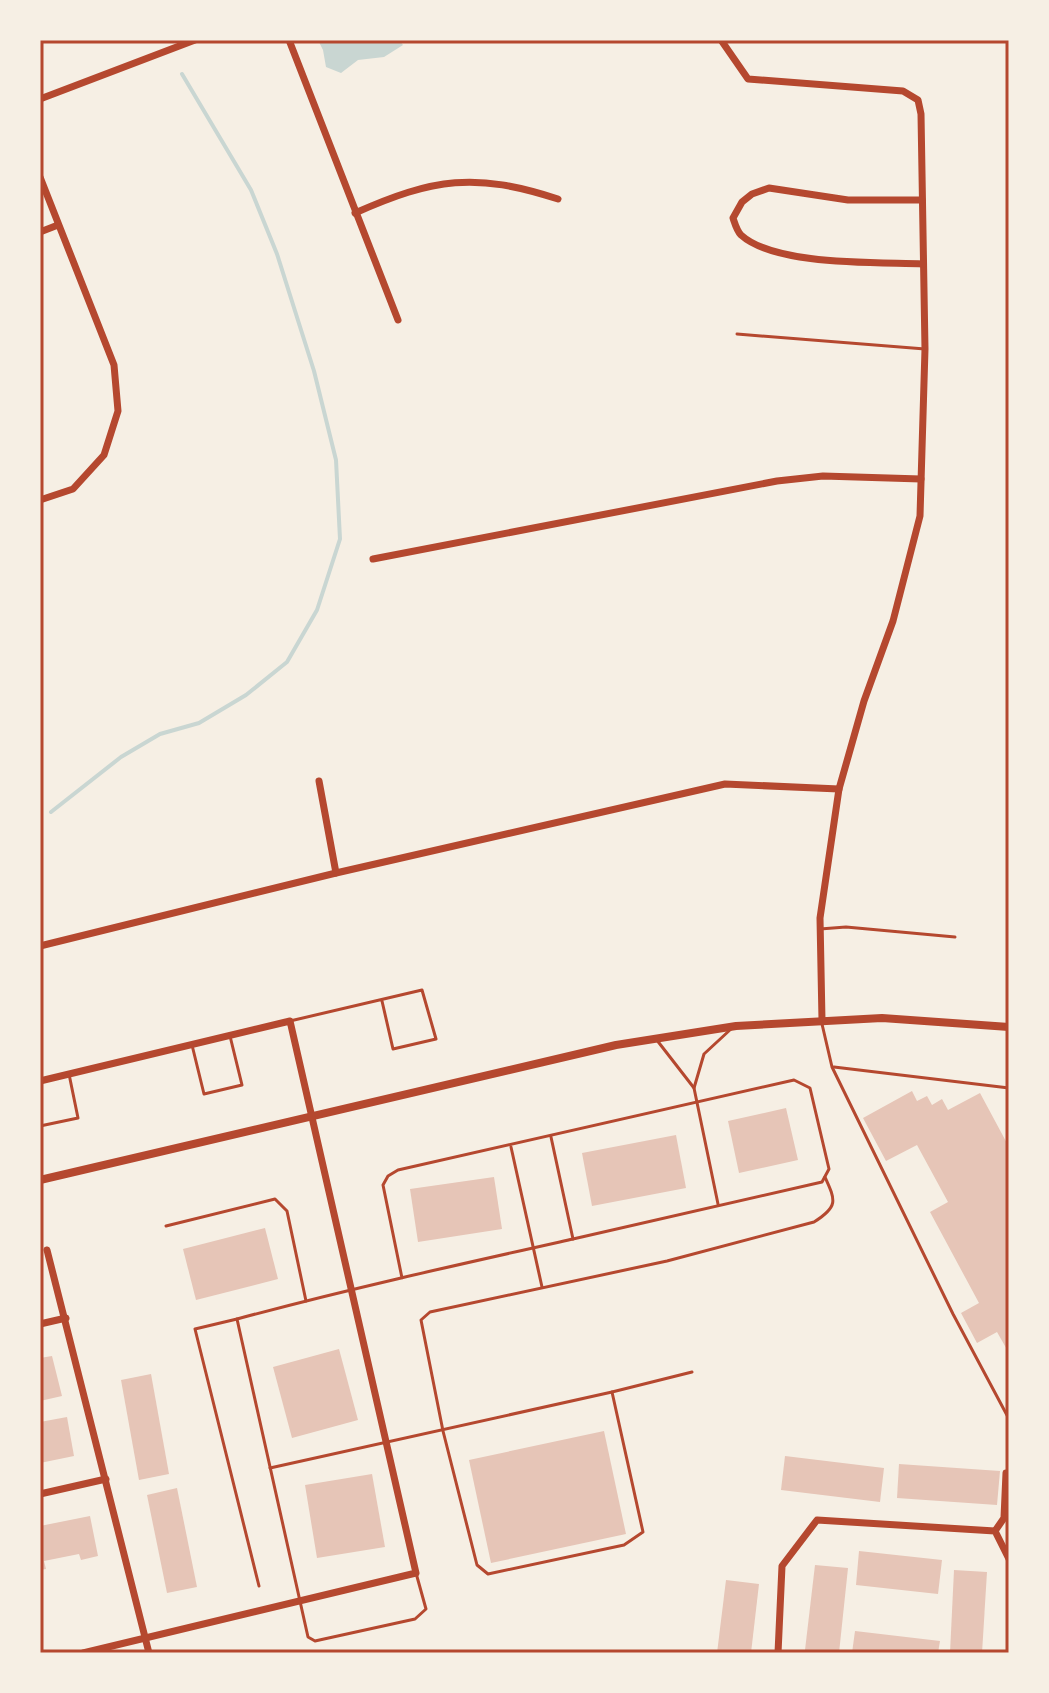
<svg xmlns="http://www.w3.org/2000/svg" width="1049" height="1693" font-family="'Golos Text',sans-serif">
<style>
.water{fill:#c9d6d2}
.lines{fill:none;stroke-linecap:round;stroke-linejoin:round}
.stream{stroke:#c9d6d2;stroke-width:4}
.building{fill:#e6c5b7}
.service{stroke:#b5482f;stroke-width:3}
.minor{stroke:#b5482f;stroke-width:7}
.tertiary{stroke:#b5482f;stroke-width:8}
.neatline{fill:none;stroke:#b5482f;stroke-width:3}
</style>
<rect width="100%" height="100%" fill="#f6efe4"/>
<polygon class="water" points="318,40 399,40 403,45 384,57 358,60 341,73 326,67 323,50"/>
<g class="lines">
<polyline class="stream" points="51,812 121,757 160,734 199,723 246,695 287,662 317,610 340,539 336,460 314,371 277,254 251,190 182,74"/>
</g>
<g class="building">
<polygon points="912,1091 917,1101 927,1096 932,1105 942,1099 948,1110 980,1093 1009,1147 1009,1353 997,1332 977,1343 961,1313 979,1303 930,1212 948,1202 917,1145 886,1161 863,1118"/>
<polygon points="786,1108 798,1160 739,1173 728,1121"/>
<polygon points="676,1135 686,1188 592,1206 582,1153"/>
<polygon points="494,1177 502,1229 418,1242 410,1189"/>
<polygon points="265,1228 278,1279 196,1300 183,1249"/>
<polygon points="339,1349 358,1420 292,1438 273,1367"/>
<polygon points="52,1356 62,1396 40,1401 40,1358"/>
<polygon points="151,1374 169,1474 139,1480 121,1380"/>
<polygon points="67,1417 74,1456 40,1463 40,1422"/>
<polygon points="604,1431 626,1534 491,1563 469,1460"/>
<polygon points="785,1456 884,1468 880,1502 781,1490"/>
<polygon points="899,1464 1000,1471 997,1505 897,1498"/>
<polygon points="372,1474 385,1547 317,1558 305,1485"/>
<polygon points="177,1488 197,1587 167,1593 147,1495"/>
<polygon points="90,1516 98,1556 81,1560 79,1554 44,1561 46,1569 40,1570 40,1526"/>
<polygon points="859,1551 942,1560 938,1594 856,1585"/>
<polygon points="815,1565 848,1568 839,1653 805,1650"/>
<polygon points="954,1570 987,1572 982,1653 950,1653"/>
<polygon points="726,1580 759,1584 751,1653 717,1653"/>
<polygon points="855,1631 940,1641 938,1653 852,1653"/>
</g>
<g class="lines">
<g class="service">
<polyline points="737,334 925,349"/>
<polyline points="820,929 846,927 955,937"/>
<polyline points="290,1021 422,990 436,1039 393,1049 382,1001"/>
<polyline points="822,1024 832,1067 953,1314 1009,1419"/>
<polyline points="656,1039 694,1088 718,1204"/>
<polyline points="192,1045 204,1094 242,1085 230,1036"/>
<polyline points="834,1067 1009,1088"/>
<polyline points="694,1088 704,1054 731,1029"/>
<polyline points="40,1126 78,1118 69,1074"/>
<polyline points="551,1137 573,1239"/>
<polyline points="511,1147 542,1287"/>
<polyline points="166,1226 275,1199 287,1211 306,1301"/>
<path d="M402 1278 383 1185 388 1176 398 1170 794 1080 810 1088 829 1169 822 1182 573 1239C461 1264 348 1289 237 1319L308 1637 315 1641 324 1639 415 1619 426 1609 416 1573"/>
<polyline points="237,1319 195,1329 259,1586"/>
<path d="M692 1372 612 1392 643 1532 624 1545 488 1574 477 1565 443 1431 421 1320 430 1312 667 1261 814 1222C838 1207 836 1201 825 1177"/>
<polyline points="270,1468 612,1392"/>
</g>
<g class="minor">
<polyline points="289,40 398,320"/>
<polyline points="721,40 748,79 903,91 918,100 921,114 925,349 920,516 893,621 864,701 839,789 820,918 822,1020"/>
<polyline points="40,99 195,40"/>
<polyline points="40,177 114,365 118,411 104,455 73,489 40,500"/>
<path d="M922 200H848L769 188 752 194 742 202 733 218C735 224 737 231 741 235 775 266 878 262 923 264"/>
<path d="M355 213C434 178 475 172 558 199"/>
<polyline points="40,232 58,225"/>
<polyline points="373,559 777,481 823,476 921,479"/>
<polyline points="319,781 336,873"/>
<polyline points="40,946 336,873 725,784 839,789"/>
<polyline points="40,1081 290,1021 416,1573 83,1653"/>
<polyline points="47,1250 149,1653"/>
<polyline points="40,1324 66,1318"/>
<polyline points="40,1494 106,1479"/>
<polyline points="995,1531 1004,1518 1006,1473"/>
<polyline points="778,1653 782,1566 817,1520 995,1531 1009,1559"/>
</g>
<polyline class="tertiary" points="40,1180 616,1045 736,1026 882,1018 1009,1027"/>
</g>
<rect width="1049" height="1693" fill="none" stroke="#f6efe4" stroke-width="84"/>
<rect x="42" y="42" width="965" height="1609" class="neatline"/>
</svg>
